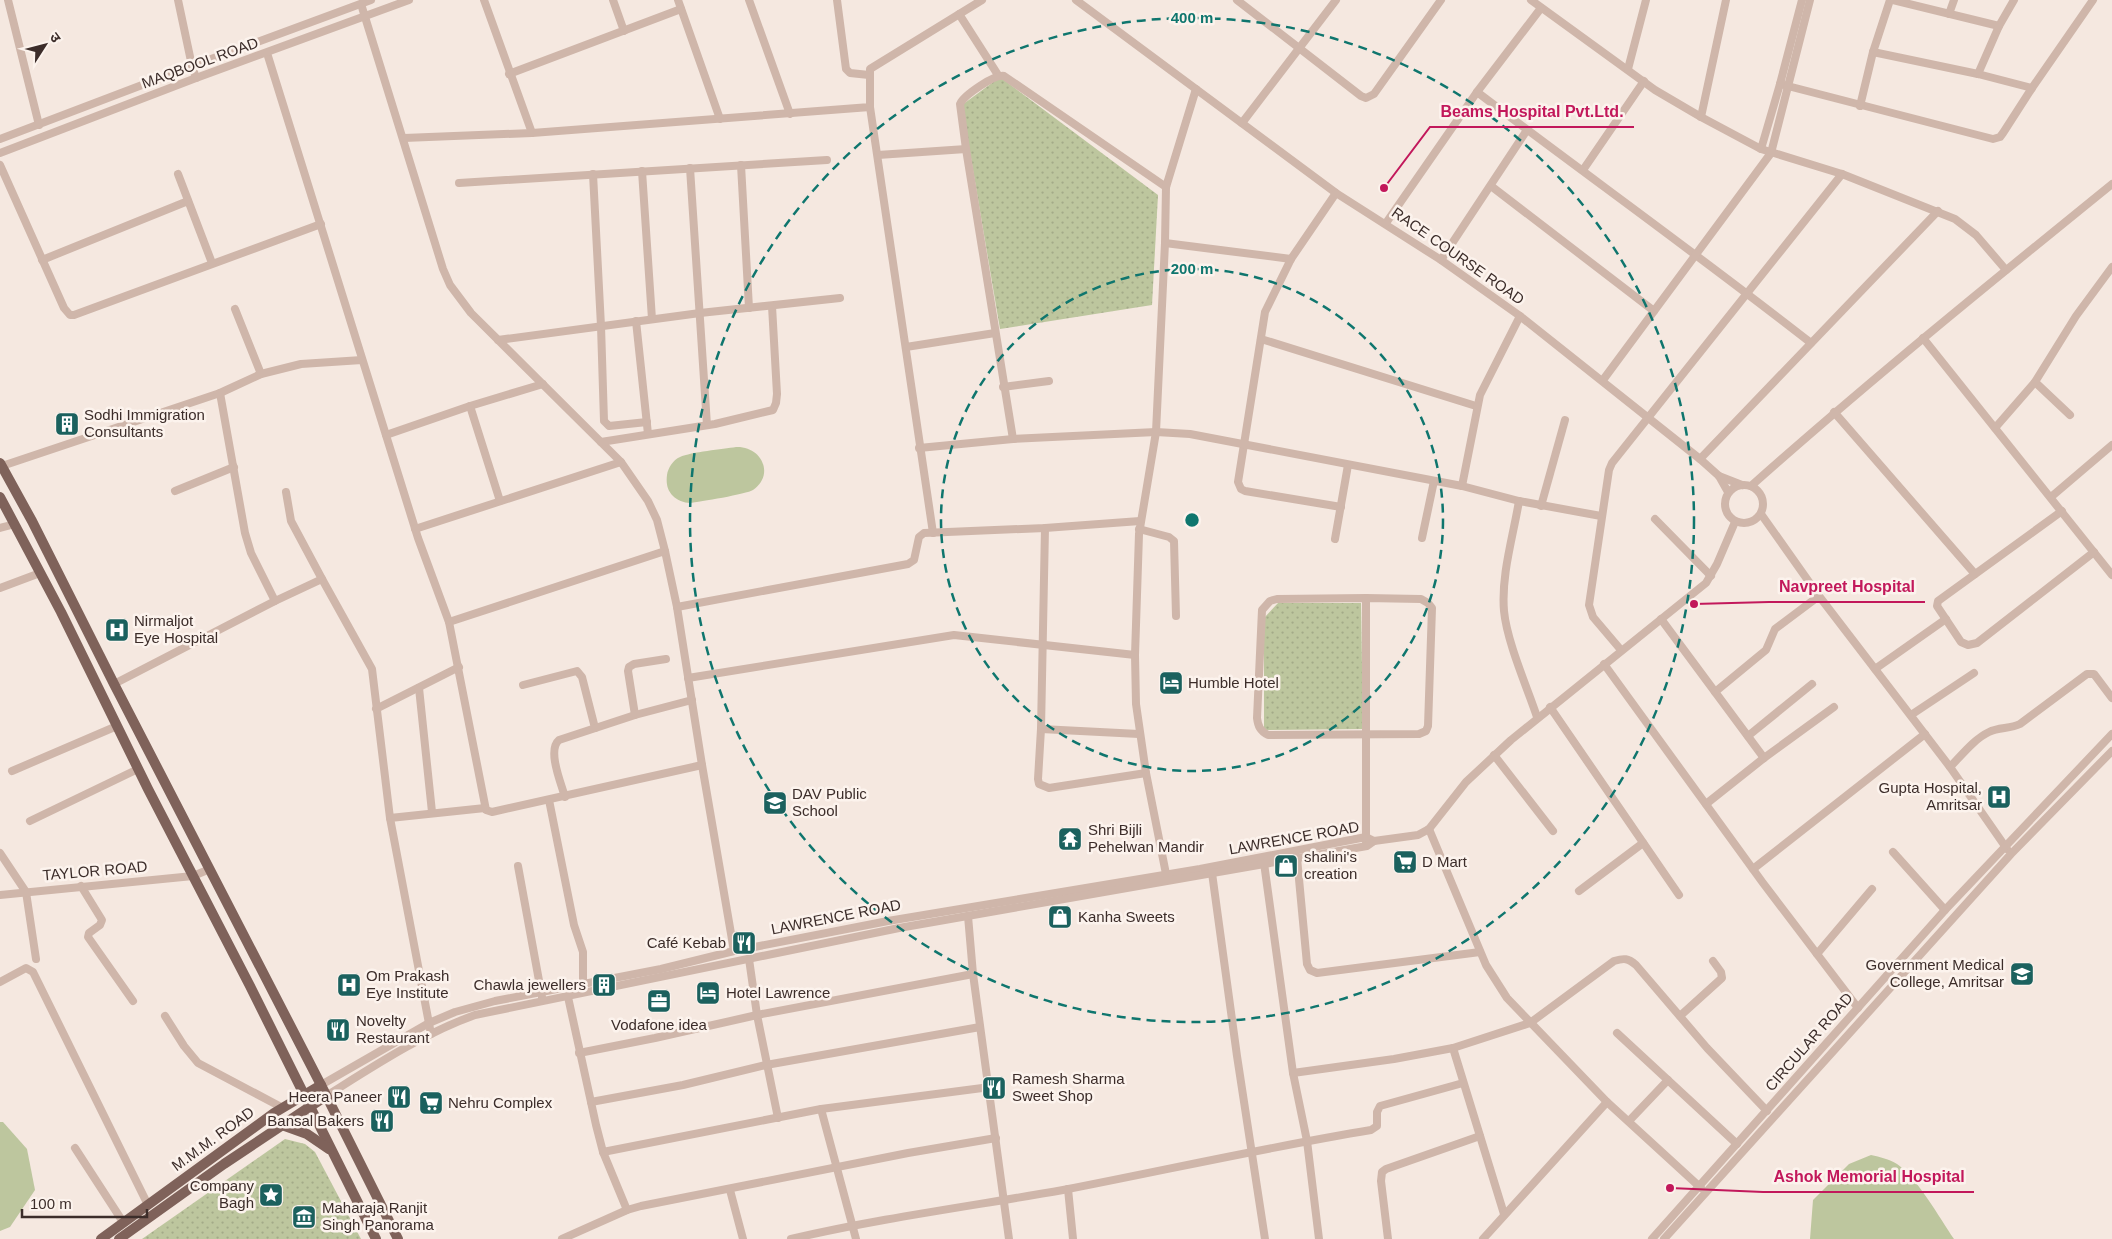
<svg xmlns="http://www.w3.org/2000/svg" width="2112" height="1239" font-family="Helvetica,'Noto Sans Devanagari',sans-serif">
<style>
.grass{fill:#bdc69e}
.park{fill:url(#park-dots)}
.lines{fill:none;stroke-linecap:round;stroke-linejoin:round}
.minor{stroke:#cfb6aa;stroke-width:8}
.major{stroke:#7f625a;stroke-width:10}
.ring{fill:none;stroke:#0f766e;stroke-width:2.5;stroke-dasharray:9 6}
.labels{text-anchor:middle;stroke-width:5;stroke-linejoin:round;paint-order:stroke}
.street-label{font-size:15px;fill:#3c2d2a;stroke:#fcf3ed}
.poi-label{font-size:15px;fill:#3c2d2a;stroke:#fcf3ed;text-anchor:start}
.centre{fill:#0f766e;stroke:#fcf3ed;stroke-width:2.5}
.ring-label{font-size:15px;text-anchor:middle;font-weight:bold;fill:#0f766e;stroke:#fcf3ed;stroke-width:5;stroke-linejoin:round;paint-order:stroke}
.leader{fill:none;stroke:#c2185b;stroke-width:2}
.callout-dot{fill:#c2185b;stroke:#fcf3ed;stroke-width:2}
.callout-label{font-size:16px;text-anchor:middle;font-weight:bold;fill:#c2185b;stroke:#fcf3ed;stroke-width:5;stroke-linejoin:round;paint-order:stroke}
</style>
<defs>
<pattern id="park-dots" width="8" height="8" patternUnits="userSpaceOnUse" patternTransform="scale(1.25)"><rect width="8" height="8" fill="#bdc69e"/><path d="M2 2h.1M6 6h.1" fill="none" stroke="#a3aa88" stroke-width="1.8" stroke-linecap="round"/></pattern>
</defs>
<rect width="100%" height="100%" fill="#f5e8e0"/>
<g class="grass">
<path d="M736 447C762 446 775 475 753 490 747 494 699 502 690 503 684 503 677 500 673 496 667 490 666 483 667 475 668 468 673 460 680 457 691 452 723 449 736 447Z"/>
<polygon points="0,1122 3,1122 27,1149 35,1190 10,1227 0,1231"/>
<path d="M1871 1155C1880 1157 1889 1159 1897 1164 1918 1179 1939 1217 1954 1239H1810L1813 1200 1849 1164Z"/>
</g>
<g class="park">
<polygon points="1000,77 1158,195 1152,305 1000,329 962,105"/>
<polygon points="1278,603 1361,603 1363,729 1264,730 1264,618"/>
<polygon points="285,1139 305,1144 315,1152 361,1239 142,1239"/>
</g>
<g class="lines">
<g class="minor">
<polyline points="8,0 39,125"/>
<polyline points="178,0 192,66 196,78"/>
<polyline points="484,0 532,133"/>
<polyline points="613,0 624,31"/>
<polyline points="678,0 720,119"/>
<polyline points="749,0 790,114"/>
<polyline points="837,0 846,69 850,73 869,75"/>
<polyline points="1076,0 1336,193 1441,260 1520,316 1700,459 1719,476 1728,492"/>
<polyline points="1237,0 1361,96 1366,98 1374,94 1441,0"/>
<polyline points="1531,0 1655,90 1701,117 1761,149 1842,174 1955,219 1976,235 2006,270"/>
<polyline points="1893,0 1999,26"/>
<polyline points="361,4 443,269 450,285 471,313 621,462 648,501 657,520 665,551 677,607 702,765 734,951"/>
<polyline points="959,14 998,75"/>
<polyline points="1949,14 1954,0"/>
<polyline points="1873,52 1978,74 2032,88"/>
<polyline points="267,53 418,538 449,622 486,810 492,812 702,765"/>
<polyline points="1628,69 1646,0"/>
<polyline points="509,74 681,9"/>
<polyline points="1978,74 1999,26 2014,0"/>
<polyline points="1780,84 1993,139 2000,137 2003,133 2032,88 2093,0"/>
<path d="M1477 92C1588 176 1701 257 1811 343"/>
<polyline points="1860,106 1873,52 1890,0"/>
<polyline points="870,107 933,533"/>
<polyline points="1701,117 1726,0"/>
<polyline points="1242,123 1336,0"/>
<polyline points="404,138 532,133 870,107 870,69 982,0"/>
<polyline points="0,139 192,66 371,0"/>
<polyline points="1761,149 1780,84 1802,0"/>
<polyline points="0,153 196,78 409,0"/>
<polyline points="878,155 966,149"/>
<polyline points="0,165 64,308 70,315 74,315 321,224"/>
<polyline points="741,165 749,308"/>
<polyline points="690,168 707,425"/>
<polyline points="1583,170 1644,81"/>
<polyline points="642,171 652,319"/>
<polyline points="178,174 212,263"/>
<polyline points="593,174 601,326 604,421 609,426 647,422"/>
<polyline points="459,183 827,160"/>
<polyline points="1491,186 1654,311"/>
<polyline points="1336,193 1291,259 1265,312 1238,482 1241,489 1245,491 1341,507"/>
<polyline points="1386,223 1477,92 1541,8"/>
<polyline points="1165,243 1291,259"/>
<polyline points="42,260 188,201"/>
<polyline points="1441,260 1527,130"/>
<polyline points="235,309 261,374"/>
<polyline points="636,321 648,434"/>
<polyline points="1923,338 2112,575"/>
<polyline points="1261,339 1476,406"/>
<polyline points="498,340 700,313 840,298"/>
<polyline points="906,347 995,333"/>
<polyline points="1603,380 1771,153 1810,0"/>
<polyline points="2035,382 2070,415"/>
<polyline points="1003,387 1049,381"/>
<polyline points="220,393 245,533 251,553 275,601"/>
<polyline points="470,406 500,501"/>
<polyline points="1834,412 1975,574"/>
<polyline points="1995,428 2035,382 2076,316 2112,267"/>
<polyline points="386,435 470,406 543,384"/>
<path d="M1013 439 966 149 960 104C964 95 995 74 1004 76L1166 187"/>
<polyline points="601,442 715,424 773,410 776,403 777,394 772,306"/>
<polyline points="919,448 1013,439 1156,432 1190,434 1462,486 1519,501 1601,516"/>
<polyline points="1700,459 1938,211"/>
<polyline points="2,466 220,393 261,374 301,364 362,360"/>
<polyline points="1719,476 1742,485"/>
<circle cx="1744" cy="504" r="19"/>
<polyline points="1462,486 1480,395 1520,316"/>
<path d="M1751 486C1868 382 1990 283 2112 184"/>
<polyline points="175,491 234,467"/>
<polyline points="286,492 291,521 322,579"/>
<polyline points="2051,497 2112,445"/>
<path d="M1519 501C1513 537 1501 575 1504 611 1507 642 1527 687 1537 717"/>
<polyline points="1541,506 1565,420"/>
<polyline points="2062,511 1938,601 1937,606 1961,642 1968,645 1977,643 2094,552"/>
<polyline points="1761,514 1819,596 1950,767 2007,849"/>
<polyline points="1655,519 1711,576"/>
<polyline points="0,528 15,524"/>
<polyline points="1045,528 1041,729 1038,779 1039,784 1049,788 1146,773"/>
<polyline points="415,529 621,462"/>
<polyline points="1139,529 1169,537 1174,541 1176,616"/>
<polyline points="1422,538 1434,481"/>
<polyline points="1335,539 1348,465"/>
<polyline points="0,588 40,573"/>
<path d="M1366 598 1421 599 1428 603 1432 608 1428 726 1426 731 1419 734 1268 735C1260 731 1258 726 1257 718L1262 610 1270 601 1277 599Z"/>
<polyline points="1366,598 1366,842"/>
<polyline points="677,607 908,564 914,560 919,537 924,533 1045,528 1140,521"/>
<polyline points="1661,619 1764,758"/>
<polyline points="449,622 665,551"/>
<polyline points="1621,650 1593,617 1589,605 1609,470 1612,463 1842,174"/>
<polyline points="1604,664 1763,883 1858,1008"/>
<polyline points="1875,669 1946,619"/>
<polyline points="688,678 954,635 1135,655"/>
<polyline points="114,684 275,601 322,579 372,669 390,818 431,1034"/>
<polyline points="523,685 577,671 582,677 595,728"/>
<polyline points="419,688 432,812"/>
<polyline points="1715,692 1766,650 1775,629 1819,596"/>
<polyline points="1550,707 1679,895"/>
<polyline points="376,709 459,667"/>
<polyline points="635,715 628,671 629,667 634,664 666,659"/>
<polyline points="1911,715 1974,673"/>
<polyline points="1041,729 1139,734"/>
<polyline points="1748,736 1812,684"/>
<polyline points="1494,755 1553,831"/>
<path d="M1950 767C1961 756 1974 739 1989 732 1999 727 2010 729 2020 724L2087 674H2094L2112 698"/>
<polyline points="12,771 117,726"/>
<path d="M565 797C561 783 547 750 559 740L635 715 692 700"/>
<polyline points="549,800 574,925 583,952 583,984"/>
<polyline points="1706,804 1764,758 1834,707"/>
<polyline points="390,818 485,808"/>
<polyline points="30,821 138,769"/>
<polyline points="1429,829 1486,965 1507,998 1607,1102 1701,1188"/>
<polyline points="1893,852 1945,910"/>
<polyline points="0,853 26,892 36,959"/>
<polyline points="1297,858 1307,964 1310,970 1317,973 1480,952"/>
<polyline points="1264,863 1293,1073 1307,1141 1319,1239"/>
<polyline points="518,866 542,997"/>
<polyline points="1753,869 1925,734"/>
<polyline points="1212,873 1237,1056 1265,1239"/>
<polyline points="1166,874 1146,773 1136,704 1135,655 1139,534 1156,432 1165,243 1166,187 1196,89"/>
<polyline points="81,886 102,920 100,925 89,933 88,937 133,1001"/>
<polyline points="1579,891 1643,843"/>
<polyline points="0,895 193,876 210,869"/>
<polyline points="968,916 973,974 1009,1239"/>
<polyline points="1817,954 1872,889"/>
<polyline points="749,959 757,1015 778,1118"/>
<polyline points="0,982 26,968 33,972 148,1205"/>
<polyline points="568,997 596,1125 603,1152 627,1210"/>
<polyline points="165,1016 184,1046 198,1063 283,1108"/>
<polyline points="1680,1016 1722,978 1721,972 1713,961"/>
<polyline points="1617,1033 1737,1144"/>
<polyline points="1453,1048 1504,1214"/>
<polyline points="579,1053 655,1038 757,1015 973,974"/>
<path d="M1293 1073 1394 1059 1453 1048 1530 1023 1614 961C1624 958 1628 958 1636 965L1707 1048 1767 1111"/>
<polyline points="321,1085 429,1023 455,1012 495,1001 661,969 734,951 888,921 1200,869 1366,837 1374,841"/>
<path d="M326 1096C374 1066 422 1034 475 1015L899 928 1367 846 1374 841 1418 835 1429 829 1466 782 1511 740 1706 583 1717 564 1735 522"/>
<polyline points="591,1102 683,1085 766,1065 980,1027"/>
<polyline points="821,1109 856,1239"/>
<polyline points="1629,1121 1668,1080"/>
<polyline points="75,1148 123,1222"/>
<polyline points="603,1152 821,1109 990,1087"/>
<polyline points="1068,1189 1073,1239"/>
<polyline points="730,1190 743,1239"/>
<polyline points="562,1239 627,1210 641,1206 908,1153 996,1138"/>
<path d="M791 1239C881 1218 972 1206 1063 1190 1166 1170 1268 1147 1371 1130L1377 1126V1112L1380 1106 1463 1083"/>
<polyline points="1388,1239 1381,1181 1382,1172 1386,1169 1480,1136"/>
<polyline points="1483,1239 1607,1102"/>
<polyline points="1652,1239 1945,910 2112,734"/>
<polyline points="1664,1239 2011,854 2112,751"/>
</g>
<g class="major">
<polyline points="0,463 32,521 114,684 321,1085 398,1239"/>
<polyline points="0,497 61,612 148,789 250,986 376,1239"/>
<polyline points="282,1125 307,1134 329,1149"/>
<polyline points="101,1239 274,1113 321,1085"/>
<polyline points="119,1239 224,1164 326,1096"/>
</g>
</g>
<g class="ring">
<circle cx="1192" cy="520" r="251"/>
<circle cx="1192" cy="520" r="502"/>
</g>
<defs>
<symbol id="building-square" viewBox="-11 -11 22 22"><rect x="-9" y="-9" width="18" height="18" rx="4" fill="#1b615e" stroke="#fcf3ed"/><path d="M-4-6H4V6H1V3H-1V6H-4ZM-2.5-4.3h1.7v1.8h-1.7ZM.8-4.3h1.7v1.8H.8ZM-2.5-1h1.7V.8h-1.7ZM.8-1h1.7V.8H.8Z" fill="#fff"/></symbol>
<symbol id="hospital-square" viewBox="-11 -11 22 22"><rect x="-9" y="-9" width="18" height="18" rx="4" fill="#1b615e" stroke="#fcf3ed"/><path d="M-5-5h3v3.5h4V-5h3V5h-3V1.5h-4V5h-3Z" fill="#fff"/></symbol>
<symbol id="hotel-square" viewBox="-11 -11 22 22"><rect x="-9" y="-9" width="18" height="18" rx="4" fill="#1b615e" stroke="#fcf3ed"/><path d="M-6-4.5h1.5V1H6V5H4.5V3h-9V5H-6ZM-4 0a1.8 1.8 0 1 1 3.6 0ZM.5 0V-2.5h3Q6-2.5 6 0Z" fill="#fff"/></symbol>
<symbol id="school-square" viewBox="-11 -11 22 22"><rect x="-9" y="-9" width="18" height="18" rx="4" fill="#1b615e" stroke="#fcf3ed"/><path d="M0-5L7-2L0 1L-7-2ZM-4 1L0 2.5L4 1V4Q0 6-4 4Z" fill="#fff"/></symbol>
<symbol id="temple-square" viewBox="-11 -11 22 22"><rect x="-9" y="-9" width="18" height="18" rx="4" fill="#1b615e" stroke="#fcf3ed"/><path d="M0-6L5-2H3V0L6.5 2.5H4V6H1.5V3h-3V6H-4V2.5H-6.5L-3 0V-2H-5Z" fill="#fff"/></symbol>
<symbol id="supermarket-square" viewBox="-11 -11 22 22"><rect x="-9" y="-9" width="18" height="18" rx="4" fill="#1b615e" stroke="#fcf3ed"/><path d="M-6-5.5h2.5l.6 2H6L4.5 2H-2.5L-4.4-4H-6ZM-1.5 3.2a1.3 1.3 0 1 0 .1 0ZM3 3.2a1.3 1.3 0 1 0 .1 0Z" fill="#fff"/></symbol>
<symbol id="shop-square" viewBox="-11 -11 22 22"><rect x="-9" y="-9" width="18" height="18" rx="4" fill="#1b615e" stroke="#fcf3ed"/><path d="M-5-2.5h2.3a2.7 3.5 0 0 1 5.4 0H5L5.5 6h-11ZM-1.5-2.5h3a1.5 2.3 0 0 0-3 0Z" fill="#fff"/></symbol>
<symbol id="restaurant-square" viewBox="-11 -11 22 22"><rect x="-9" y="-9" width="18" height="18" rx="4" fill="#1b615e" stroke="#fcf3ed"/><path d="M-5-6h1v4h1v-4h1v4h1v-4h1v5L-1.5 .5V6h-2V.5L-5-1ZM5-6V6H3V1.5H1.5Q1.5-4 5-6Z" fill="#fff"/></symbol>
<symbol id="university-square" viewBox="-11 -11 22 22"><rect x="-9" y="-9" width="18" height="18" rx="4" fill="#1b615e" stroke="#fcf3ed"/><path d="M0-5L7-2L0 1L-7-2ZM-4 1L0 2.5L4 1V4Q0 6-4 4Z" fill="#fff"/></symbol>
<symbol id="office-square" viewBox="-11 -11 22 22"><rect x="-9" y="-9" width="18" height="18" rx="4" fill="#1b615e" stroke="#fcf3ed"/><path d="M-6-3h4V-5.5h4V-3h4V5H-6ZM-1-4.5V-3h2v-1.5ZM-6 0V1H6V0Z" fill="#fff"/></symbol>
<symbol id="sight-square" viewBox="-11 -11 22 22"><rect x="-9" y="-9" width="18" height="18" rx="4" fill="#1b615e" stroke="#fcf3ed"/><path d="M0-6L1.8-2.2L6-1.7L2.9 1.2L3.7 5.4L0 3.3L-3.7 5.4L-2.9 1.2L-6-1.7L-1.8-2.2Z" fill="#fff"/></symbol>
<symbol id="museum-square" viewBox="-11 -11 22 22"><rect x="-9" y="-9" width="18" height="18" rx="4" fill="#1b615e" stroke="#fcf3ed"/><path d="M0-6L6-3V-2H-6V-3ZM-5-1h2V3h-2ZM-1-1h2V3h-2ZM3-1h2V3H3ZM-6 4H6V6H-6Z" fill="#fff"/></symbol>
</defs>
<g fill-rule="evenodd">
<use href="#building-square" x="53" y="410" width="28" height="28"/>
<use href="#hospital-square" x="103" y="616" width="28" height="28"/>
<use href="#hotel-square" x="1157" y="669" width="28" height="28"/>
<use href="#hospital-square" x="1985" y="783" width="28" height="28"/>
<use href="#school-square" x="761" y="789" width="28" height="28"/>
<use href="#temple-square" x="1056" y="825" width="28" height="28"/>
<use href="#supermarket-square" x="1391" y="848" width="28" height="28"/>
<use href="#shop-square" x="1272" y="852" width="28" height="28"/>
<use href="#shop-square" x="1046" y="903" width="28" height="28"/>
<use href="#restaurant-square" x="730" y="929" width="28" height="28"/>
<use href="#university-square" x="2008" y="960" width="28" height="28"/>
<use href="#hospital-square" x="335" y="971" width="28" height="28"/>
<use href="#building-square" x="590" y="971" width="28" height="28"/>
<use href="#hotel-square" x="694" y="979" width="28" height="28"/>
<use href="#office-square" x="645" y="987" width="28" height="28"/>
<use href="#restaurant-square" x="324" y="1016" width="28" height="28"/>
<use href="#restaurant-square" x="980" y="1074" width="28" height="28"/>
<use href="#restaurant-square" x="385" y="1083" width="28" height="28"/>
<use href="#supermarket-square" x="417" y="1089" width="28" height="28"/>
<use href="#restaurant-square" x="368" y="1107" width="28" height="28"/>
<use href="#sight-square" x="257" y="1181" width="28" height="28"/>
<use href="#museum-square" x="290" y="1203" width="28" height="28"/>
</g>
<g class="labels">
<g class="street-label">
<text transform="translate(200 63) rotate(-20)" y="5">MAQBOOL ROAD</text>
<text transform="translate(1458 256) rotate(35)" y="5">RACE COURSE ROAD</text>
<text transform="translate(1294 838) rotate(-10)" y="5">LAWRENCE ROAD</text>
<text transform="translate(95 871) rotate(-5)" y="5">TAYLOR ROAD</text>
<text transform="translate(836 917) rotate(-11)" y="5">LAWRENCE ROAD</text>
<text transform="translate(1809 1042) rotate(-49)" y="5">CIRCULAR ROAD</text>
<text transform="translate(213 1139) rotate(-36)" y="5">M.M.M. ROAD</text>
</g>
<g class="poi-label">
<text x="84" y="420">Sodhi Immigration<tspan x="84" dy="17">Consultants</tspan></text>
<text x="134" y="626">Nirmaljot<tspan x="134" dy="17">Eye Hospital</tspan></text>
<text x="1188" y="688">Humble Hotel</text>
<text x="1982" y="793" text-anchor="end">Gupta Hospital,<tspan x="1982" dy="17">Amritsar</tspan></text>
<text x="792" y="799">DAV Public<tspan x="792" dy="17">School</tspan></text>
<text x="1088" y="835">Shri Bijli<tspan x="1088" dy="17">Pehelwan Mandir</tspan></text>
<text x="1304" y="862">shalini's<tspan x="1304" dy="17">creation</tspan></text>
<text x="1422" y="867">D Mart</text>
<text x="1078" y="922">Kanha Sweets</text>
<text x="726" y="948" text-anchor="end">Café Kebab</text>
<text x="2004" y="970" text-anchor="end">Government Medical<tspan x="2004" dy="17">College, Amritsar</tspan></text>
<text x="366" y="981">Om Prakash<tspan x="366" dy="17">Eye Institute</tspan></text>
<text x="586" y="990" text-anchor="end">Chawla jewellers</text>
<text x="726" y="998">Hotel Lawrence</text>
<text x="356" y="1026">Novelty<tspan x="356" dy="17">Restaurant</tspan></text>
<text x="659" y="1030" text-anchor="middle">Vodafone idea</text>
<text x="1012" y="1084">Ramesh Sharma<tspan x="1012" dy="17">Sweet Shop</tspan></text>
<text x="382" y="1102" text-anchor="end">Heera Paneer</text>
<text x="448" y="1108">Nehru Complex</text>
<text x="364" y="1126" text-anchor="end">Bansal Bakers</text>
<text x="254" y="1191" text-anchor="end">Company<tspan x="254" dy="17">Bagh</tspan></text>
<text x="322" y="1213">Maharaja Ranjit<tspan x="322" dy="17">Singh Panorama</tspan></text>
</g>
</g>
<circle cx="1192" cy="520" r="8" class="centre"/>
<g class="ring-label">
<text x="1192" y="23">400 m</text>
<text x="1192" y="274">200 m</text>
</g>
<path class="leader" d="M1384 188L1430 127H1634M1694 604L1769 602H1925M1670 1188L1763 1192H1974"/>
<g class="callout-dot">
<circle cx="1384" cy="188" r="5"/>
<circle cx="1694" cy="604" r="5"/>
<circle cx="1670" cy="1188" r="5"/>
</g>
<g class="callout-label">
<text x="1532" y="117">Beams Hospital Pvt.Ltd.</text>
<text x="1847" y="592">Navpreet Hospital</text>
<text x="1869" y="1182">Ashok Memorial Hospital</text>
</g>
<g transform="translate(45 45) rotate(54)" stroke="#fcf3ed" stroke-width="4" paint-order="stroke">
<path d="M0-4L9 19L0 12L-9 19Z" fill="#3c2d2a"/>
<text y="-8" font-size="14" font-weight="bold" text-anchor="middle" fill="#3c2d2a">उ</text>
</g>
<path d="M22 1209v8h125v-8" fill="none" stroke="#3c2d2a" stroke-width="2.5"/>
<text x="30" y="1209" font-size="15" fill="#3c2d2a" stroke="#fcf3ed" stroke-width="4" paint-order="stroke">100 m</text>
</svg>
